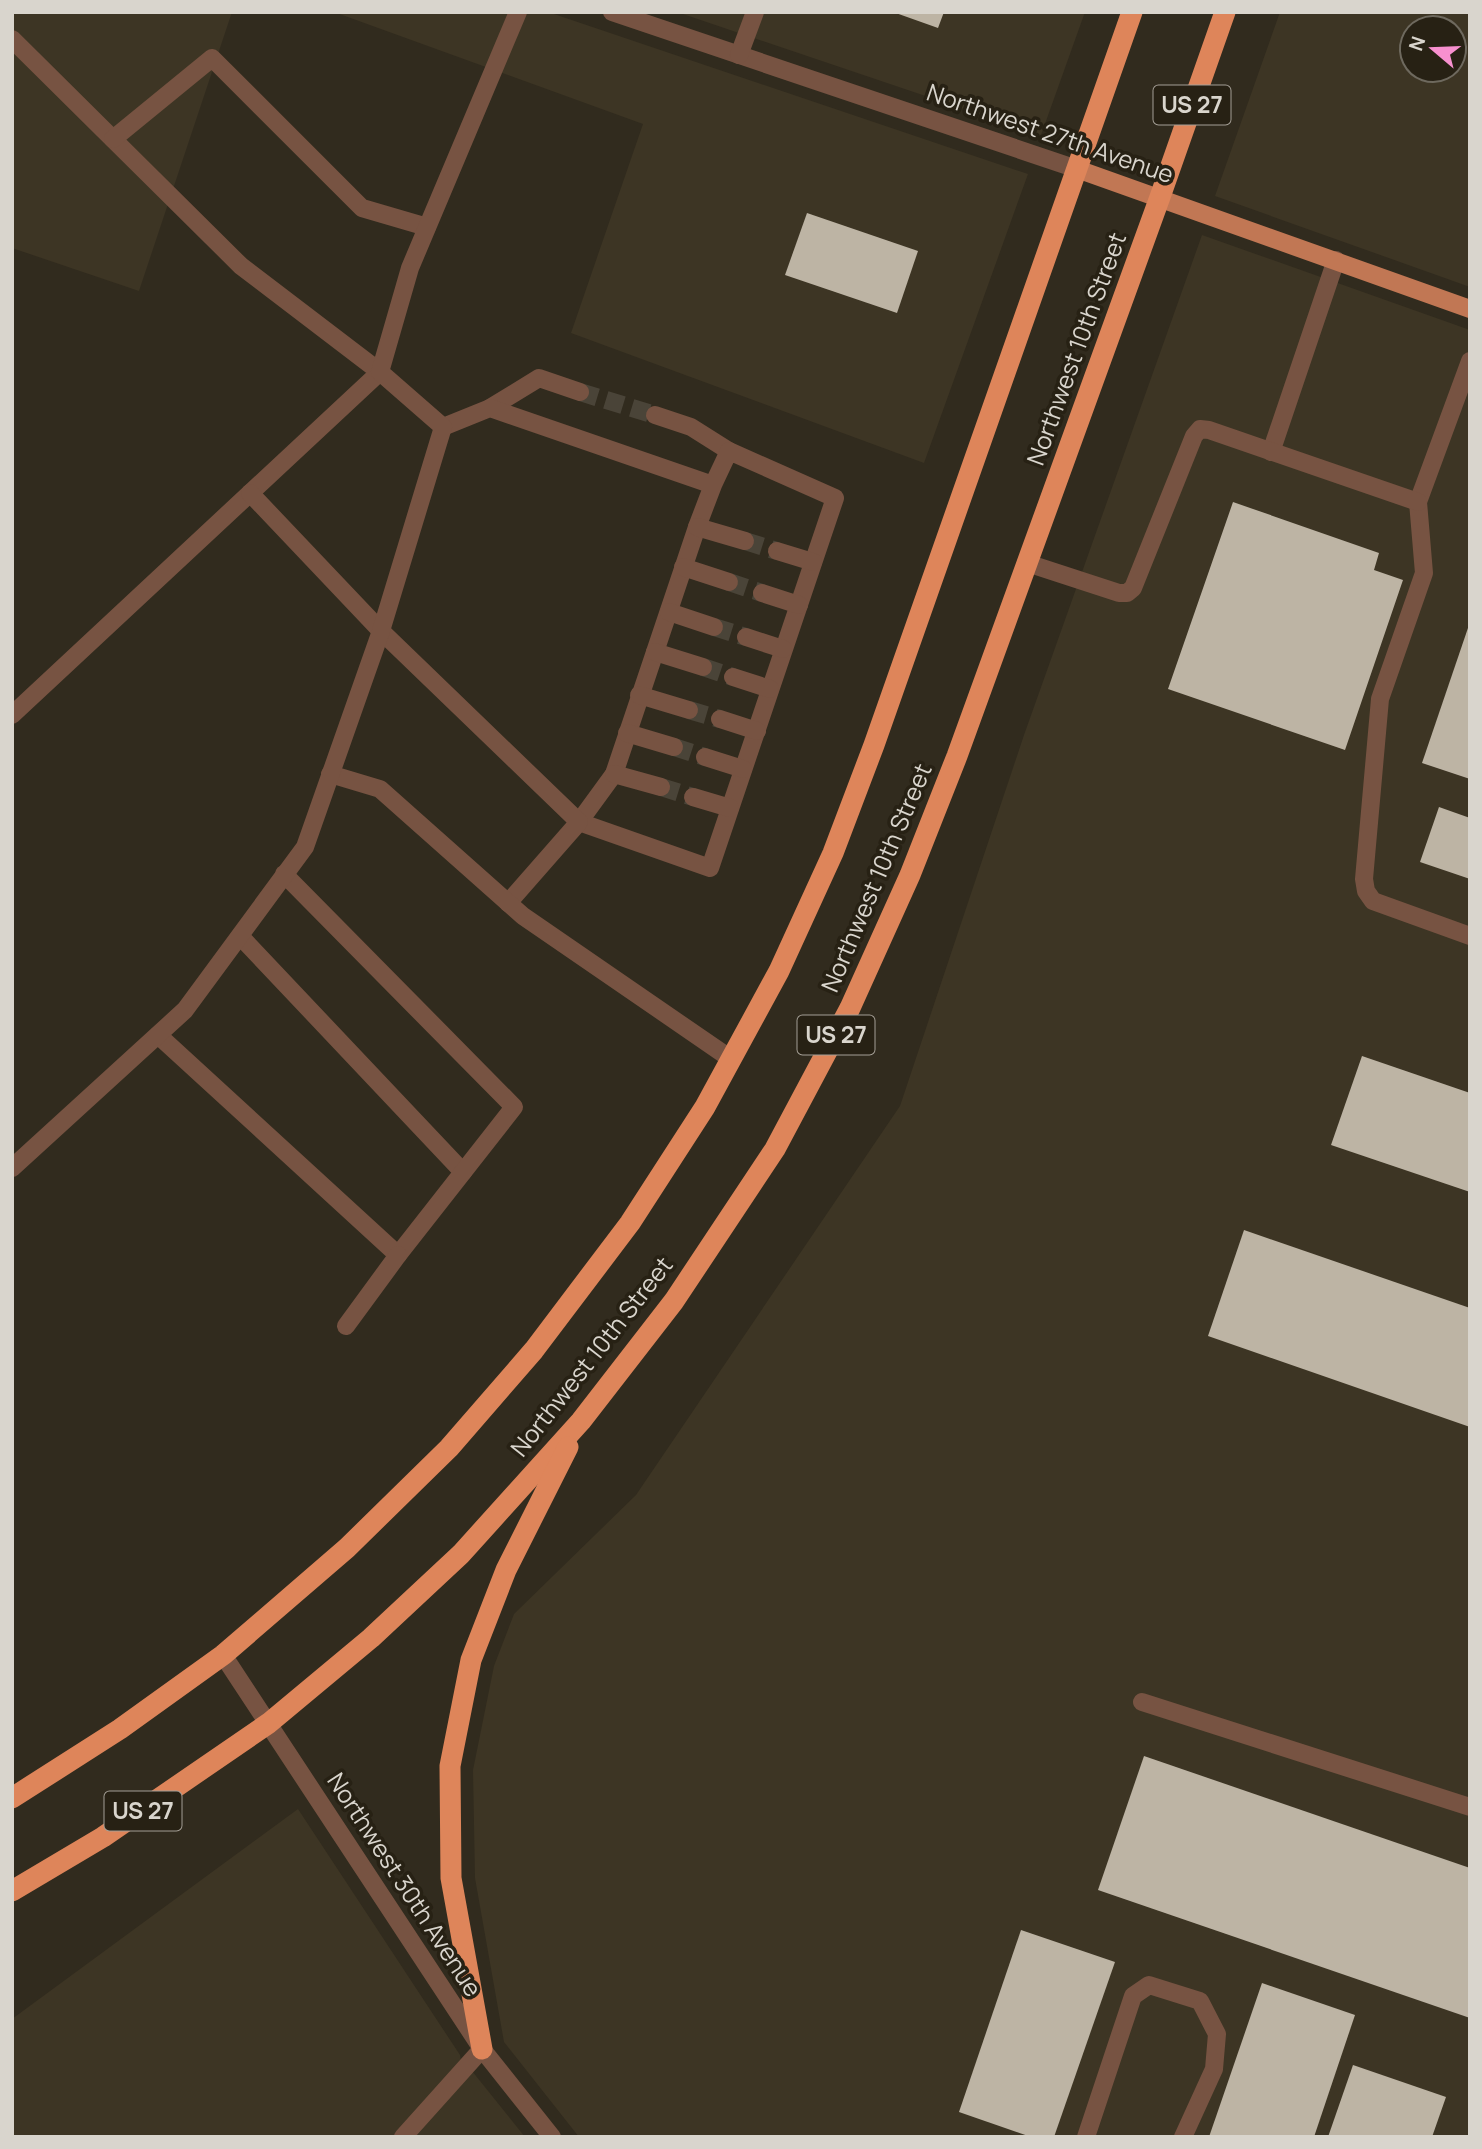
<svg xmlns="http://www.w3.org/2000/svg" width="1482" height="2149" font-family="Manrope,sans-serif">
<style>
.commercial{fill:#3d3524;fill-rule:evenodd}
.building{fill:#bdb4a4}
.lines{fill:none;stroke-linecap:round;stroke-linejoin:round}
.minor-tunnel{stroke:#4a4438;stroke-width:18;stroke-dasharray:18 9;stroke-linecap:butt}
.minor{stroke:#775342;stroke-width:18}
.major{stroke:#c17754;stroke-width:18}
.highway{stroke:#de855a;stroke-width:21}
.labels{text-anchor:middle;stroke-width:7;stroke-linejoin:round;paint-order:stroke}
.shield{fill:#272114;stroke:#a49f96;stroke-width:2}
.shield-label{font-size:23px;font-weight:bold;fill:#d9d5cd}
.street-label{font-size:24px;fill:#d9d5cd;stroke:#272114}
</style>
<rect width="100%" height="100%" fill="#312b1e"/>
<g class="commercial">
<polygon points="12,12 232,12 139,291 12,248"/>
<polygon points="334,12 548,12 1028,174 924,463 571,333 643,124"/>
<polygon points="677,12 1085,12 1041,135"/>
<path d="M1280 12H1470V287L1215 196ZM1454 28V70H1412V28Z"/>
<polygon points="1202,235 1470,330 1470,2137 579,2137 504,2042 475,1878 473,1770 494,1666 514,1614 636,1495 900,1106 1024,735"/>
<polygon points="298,1809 460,2055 463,2071 472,2071 525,2137 12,2137 12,2019"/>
</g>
<g class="building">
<polygon points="893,12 944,12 938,28"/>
<polygon points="807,213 918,251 897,313 785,275"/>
<polygon points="1233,502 1379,553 1374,570 1403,580 1345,750 1168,689"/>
<polygon points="1469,625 1470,625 1470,779 1422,763"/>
<polygon points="1439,807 1470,818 1470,879 1420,862"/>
<polygon points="1362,1056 1470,1093 1470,1192 1331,1145"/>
<polygon points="1244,1230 1470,1308 1470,1427 1208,1336"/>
<polygon points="1144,1756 1470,1868 1470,2018 1098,1890"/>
<polygon points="1021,1930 1115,1962 1054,2137 1031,2137 959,2112"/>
<polygon points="1262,1983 1355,2015 1314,2137 1209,2137"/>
<polygon points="1353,2065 1446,2097 1432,2137 1328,2137"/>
</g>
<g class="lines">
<g class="minor-tunnel">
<polyline points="580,392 655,415"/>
<polyline points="745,541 777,551"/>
<polyline points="729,582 762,593"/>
<polyline points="714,627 746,637"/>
<polyline points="703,667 733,677"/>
<polyline points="689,710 720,719"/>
<polyline points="674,747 705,757"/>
<polyline points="661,787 693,797"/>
</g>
<g class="minor">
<polyline points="612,12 1077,169"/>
<polyline points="12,39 241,266 380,372 12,715"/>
<polyline points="739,55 755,12"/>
<polyline points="113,139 212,58 362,208 427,227"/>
<polyline points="1470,361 1418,502 1424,573 1380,699 1364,879 1366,891 1373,901 1470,936"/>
<polyline points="490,408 539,378 580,392"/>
<polyline points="655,415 691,427 729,451"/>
<polyline points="443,427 490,408 713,485 729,451 835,498 710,868 579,822 614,774 697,527 713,485"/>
<polyline points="1271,452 1336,260"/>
<polyline points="250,493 381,631 579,822 508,903"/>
<polyline points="697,527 745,541"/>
<polyline points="777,551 813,562"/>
<polyline points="1027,563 1119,593 1127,593 1133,588 1194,436 1200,429 1209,430 1418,502"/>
<polyline points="683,567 729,582"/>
<polyline points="762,593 799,605"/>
<polyline points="669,612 714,627"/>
<polyline points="746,637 783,649"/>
<polyline points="655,652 703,667"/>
<polyline points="733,677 770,689"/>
<polyline points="639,695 689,710"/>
<polyline points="720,719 757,731"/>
<polyline points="627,733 674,747"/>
<polyline points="705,757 743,769"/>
<polyline points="330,774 380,789 523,916 731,1059"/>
<polyline points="614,774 661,787"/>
<polyline points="693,797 730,808"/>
<polyline points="240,936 463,1172"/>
<polyline points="158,1035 398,1255 514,1107 284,874"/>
<polyline points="12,1168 185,1010 305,847 381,631 443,427 380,372 410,268 518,12"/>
<polyline points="346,1326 398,1255"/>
<polyline points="223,1655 482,2049 552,2137"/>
<polyline points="1142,1702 1470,1807"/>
<polyline points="403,2137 482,2049"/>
<polyline points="1086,2137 1133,1996 1149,1985 1200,2001 1217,2034 1214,2069 1183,2137"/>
</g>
<polyline class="major" points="1077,169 1470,309"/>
<g class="highway">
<polyline points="12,1798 120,1729 223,1655 347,1548 449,1448 534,1350 630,1223 705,1107 779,971 833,853 874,745 1132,12"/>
<polyline points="12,1891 103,1837 269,1723 371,1638 461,1554 581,1421 674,1301 775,1149 850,1008 910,875 957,756 1160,197 1225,12"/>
<polyline points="482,2049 451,1878 450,1766 471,1660 506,1570 568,1447"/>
</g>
</g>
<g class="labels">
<g class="shield">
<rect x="1153.5" y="85.5" width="77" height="39" rx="5"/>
<rect x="797.5" y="1015.5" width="77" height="39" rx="5"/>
<rect x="104.5" y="1791.5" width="77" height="39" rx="5"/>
</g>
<g class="shield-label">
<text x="1192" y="113">US 27</text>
<text x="836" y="1043">US 27</text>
<text x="143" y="1819">US 27</text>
</g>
<g class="street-label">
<text transform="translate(1050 134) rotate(19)" y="8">Northwest 27th Avenue</text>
<text transform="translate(1077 349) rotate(-70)" y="8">Northwest 10th Street</text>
<text transform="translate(877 878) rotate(-67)" y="8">Northwest 10th Street</text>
<text transform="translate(592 1357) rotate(-52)" y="8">Northwest 10th Street</text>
<text transform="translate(404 1885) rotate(57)" y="8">Northwest 30th Avenue</text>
</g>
</g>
<rect width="1482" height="2149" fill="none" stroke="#d9d5cd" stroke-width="28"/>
<g transform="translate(1433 49) rotate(289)"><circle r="33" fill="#272114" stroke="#6e695e" stroke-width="2"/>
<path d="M0-5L12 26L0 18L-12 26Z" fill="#f790cf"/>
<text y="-10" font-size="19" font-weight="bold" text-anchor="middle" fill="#d9d5cd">N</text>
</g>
</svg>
